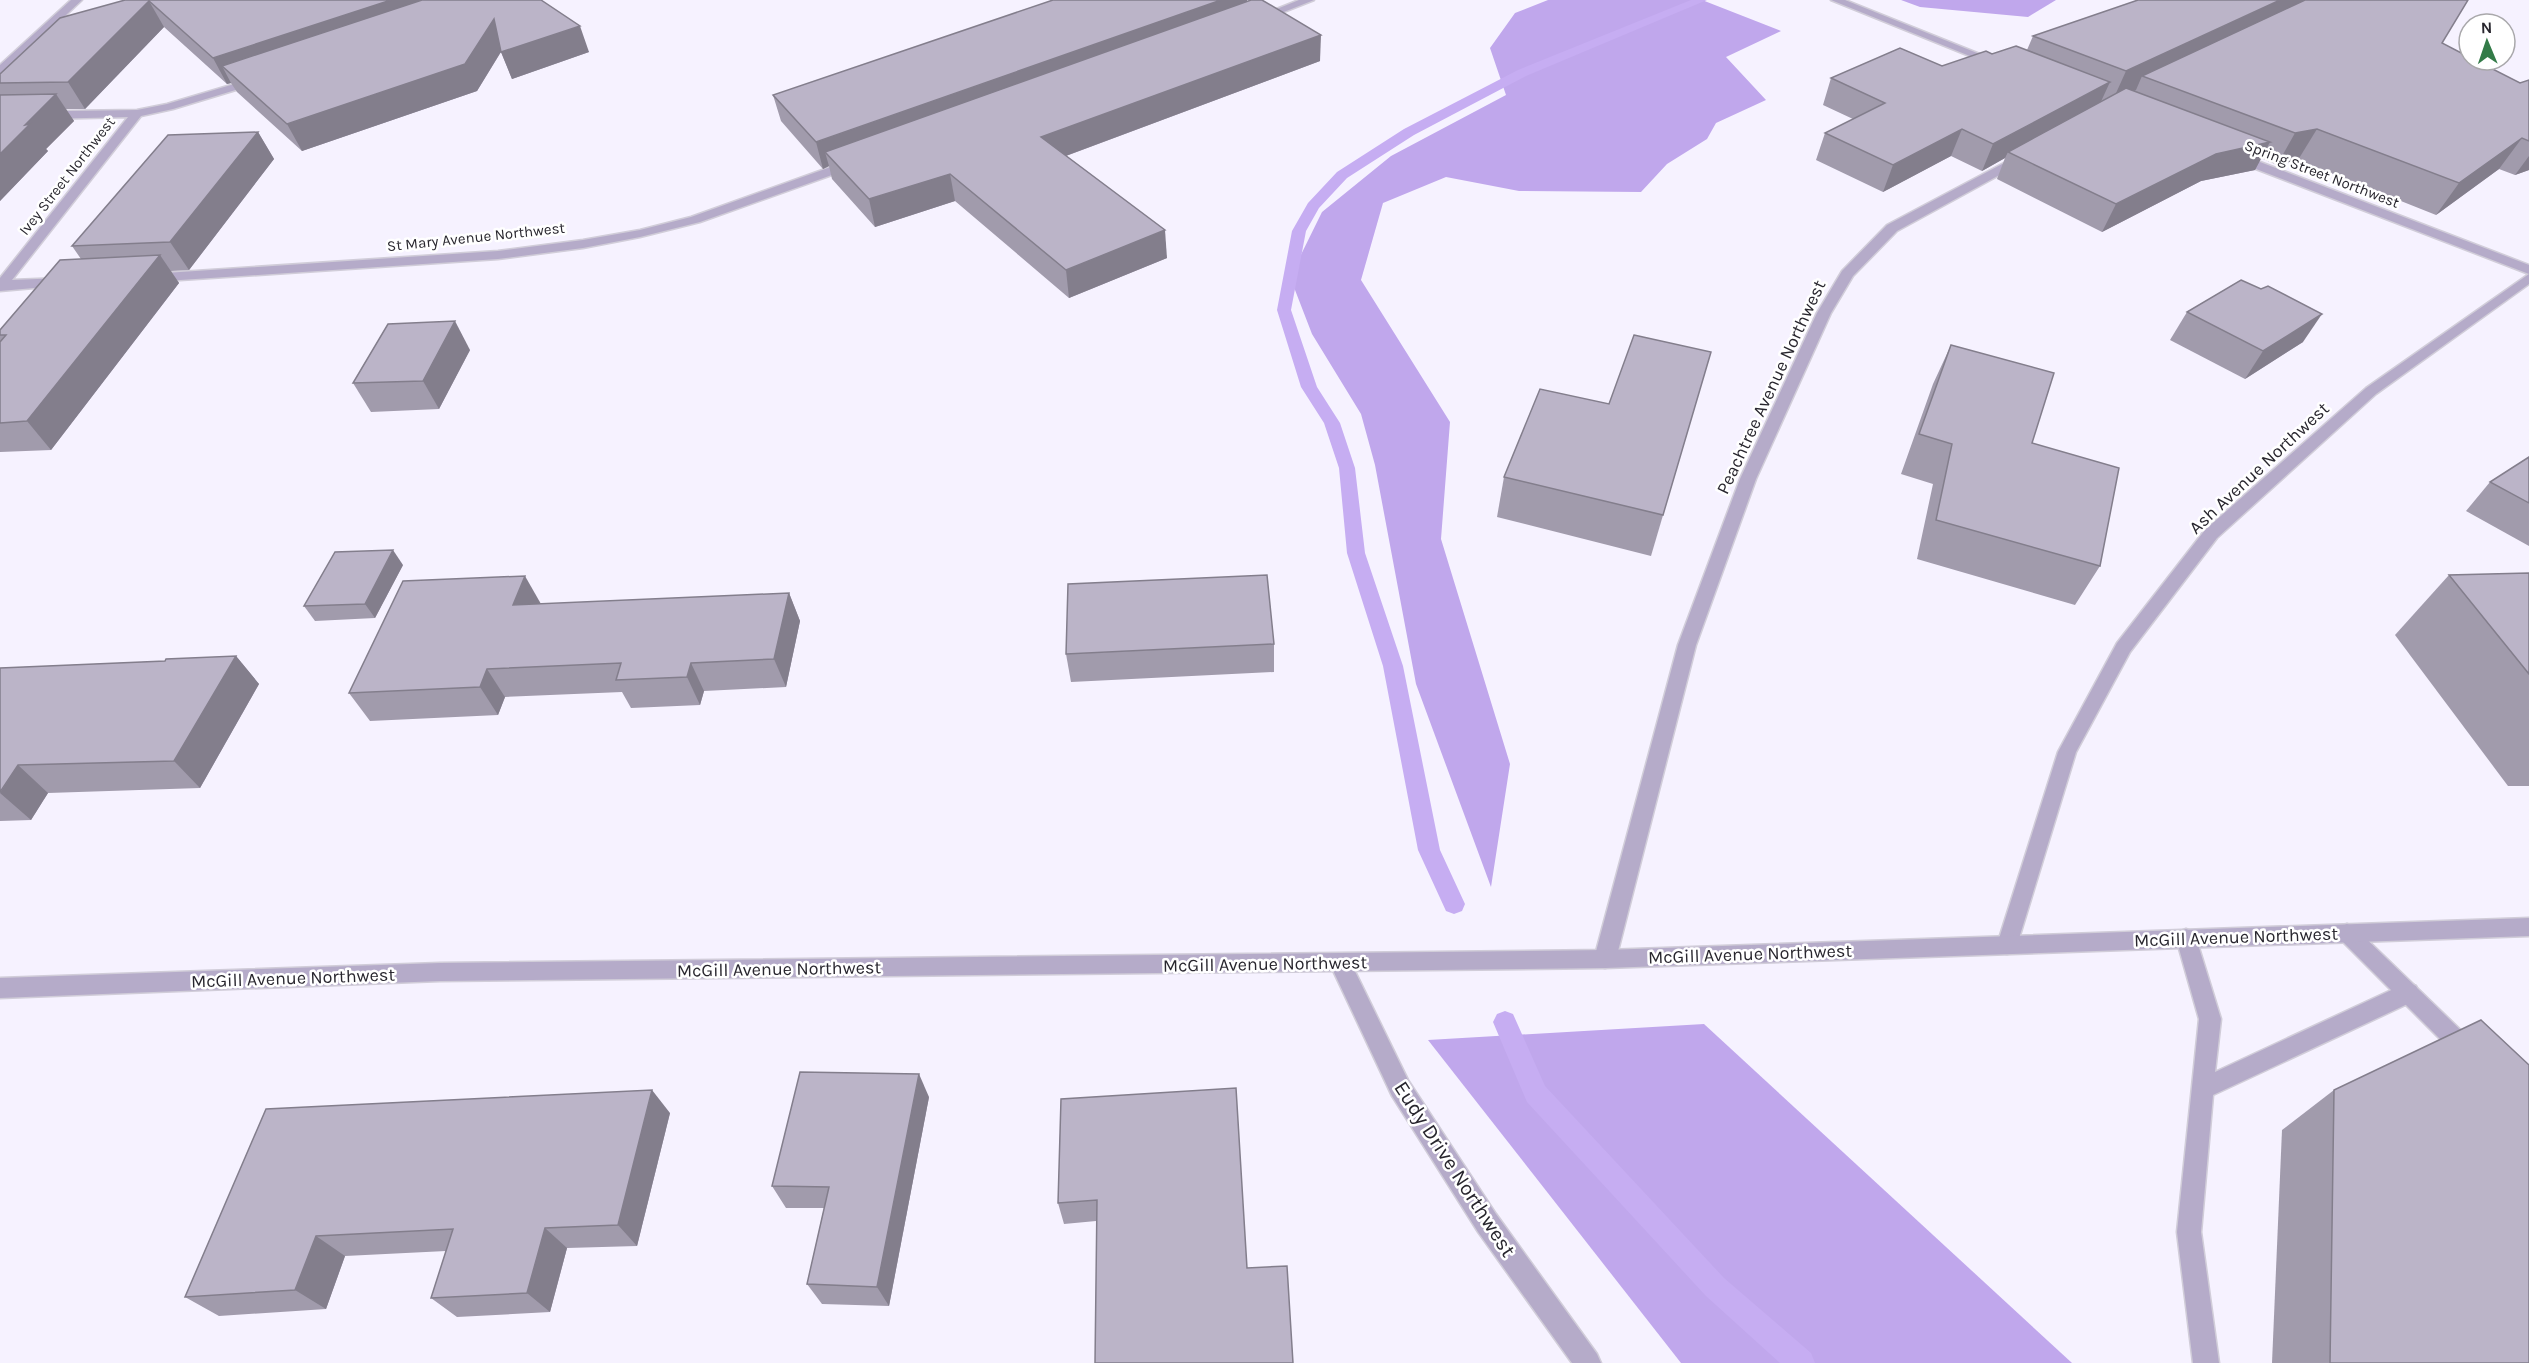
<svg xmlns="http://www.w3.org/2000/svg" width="2529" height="1363" font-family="Karla,sans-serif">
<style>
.forest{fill:#c0a7ec}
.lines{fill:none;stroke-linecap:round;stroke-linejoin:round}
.stream{fill:#c6adf2;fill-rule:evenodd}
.service-casing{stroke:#d1cdd9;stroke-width:3}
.minor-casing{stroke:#d1cdd9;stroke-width:3}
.tertiary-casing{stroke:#d1cdd9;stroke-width:3}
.service{fill:#b5abc9;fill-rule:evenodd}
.minor{fill:#b5abc9;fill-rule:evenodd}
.tertiary{fill:#b5abc9;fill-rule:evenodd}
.wall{fill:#a19bac}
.shaded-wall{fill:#837e8c}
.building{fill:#bbb4c8;stroke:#837e8c;stroke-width:1.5}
.labels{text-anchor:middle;stroke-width:5;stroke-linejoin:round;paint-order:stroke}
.far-street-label{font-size:15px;fill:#28262e;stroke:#fff}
.street-label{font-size:18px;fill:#28262e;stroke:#fff}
.near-street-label{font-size:21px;fill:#28262e;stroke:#fff}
</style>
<rect width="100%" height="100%" fill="#f6f2ff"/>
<g class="forest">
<polygon points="1548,0 1702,0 1781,31 1726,57 1766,100 1716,123 1707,139 1667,164 1641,192 1519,191 1446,177 1383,203 1361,280 1450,422 1441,539 1510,764 1491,887 1416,684 1375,465 1361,414 1312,334 1290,277 1322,212 1391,156 1506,95 1490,48 1515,13"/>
<polygon points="1901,0 2056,0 2028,17 1920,7"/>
<polygon points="1704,1024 2072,1363 1681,1363 1428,1040"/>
</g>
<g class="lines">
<g class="stream">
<polygon points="1691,0 1707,0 1526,76 1414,135 1347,178 1319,208 1306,231 1291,310 1317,387 1340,423 1355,468 1365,553 1403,666 1440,850 1465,904 1462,911 1454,914 1446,911 1418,850 1383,666 1347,553 1339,468 1324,423 1301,387 1277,310 1292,231 1308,203 1337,172 1404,129 1518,70"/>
<polygon points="1505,1011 1513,1014 1545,1086 1724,1278 1811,1353 1815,1363 1780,1363 1706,1296 1527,1102 1493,1022 1497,1014"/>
</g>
<defs>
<polygon id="service" points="2186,929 2193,932 2196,938 2221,1019 2215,1072 2400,986 2408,983 2416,986 2419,993 2416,1000 2213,1095 2201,1232 2219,1363 2193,1363 2177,1232 2199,1019 2176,938 2179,932"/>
<g id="minor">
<polygon points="71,0 82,0 4,73 0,74 0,65"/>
<polygon points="1299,0 1314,0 1261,21 1253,21 1252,19"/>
<polygon points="1831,0 1845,0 2002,63 1996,66 1992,65"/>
<polygon points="258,77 262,78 262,82 173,109 141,116 12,280 63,278 70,282 68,285 0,291 0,278 128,117 0,120 0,112 137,110 167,104"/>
<polygon points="2234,152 2529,265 2529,284 2376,394 2217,538 2130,652 2076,752 2017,945 2014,952 2007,954 2000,952 1997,945 2058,752 2117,643 2205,530 2366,388 2529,274 2230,159 2230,153"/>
<polygon points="2021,154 2027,158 2025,161 1897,231 1853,276 1831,313 1756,479 1696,645 1616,959 1612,966 1605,968 1598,966 1594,959 1678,645 1740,479 1817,313 1842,271 1887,225"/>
<polygon points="853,159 859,163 857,166 700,222 640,237 583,248 498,259 150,282 143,278 150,274 498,251 583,240 640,230 691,217"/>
<polygon points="2347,924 2354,927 2475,1044 2478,1051 2475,1058 2467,1061 2459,1058 2340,939 2337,933 2340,927"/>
<polygon points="1341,955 1348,957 1408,1080 1496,1214 1597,1354 1601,1363 1572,1363 1478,1232 1392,1096 1330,964 1334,957"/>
</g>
<polygon id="tertiary" points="2529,918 2529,936 1605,968 440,981 0,998 0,978 440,963 1605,950"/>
</defs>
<use href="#service" class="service-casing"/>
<use href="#minor" class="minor-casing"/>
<use href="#tertiary" class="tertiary-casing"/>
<use href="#service" class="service"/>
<use href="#minor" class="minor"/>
<use href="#tertiary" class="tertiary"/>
</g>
<g class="wall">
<polygon points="125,0 541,0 589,52 512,79 501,52 477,91 302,151 237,92 231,83 227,84 164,27 85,109 66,109 74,121 46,149 48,151 0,201 0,74"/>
<polygon points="1247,1 1320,61 1066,156 1167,258 1069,298 955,201 875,227 832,179 829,166 823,169 781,121 773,95"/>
<polygon points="2033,36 2442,43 2520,83 2529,80 2529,170 2515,175 2499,169 2436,215 2298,160 2277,165 2261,158 2255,170 2201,181 2102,232 1997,179 2005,158 1982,171 1951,156 1883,192 1816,160 1825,133 1853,119 1823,105 1831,78 1942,66 1992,54 2027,50"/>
<polygon points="258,132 274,159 189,270 171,271 179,283 51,450 0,452 0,330 81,259 72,246"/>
<polygon points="2187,312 2303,342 2245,379 2170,340"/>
<polygon points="1951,345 2032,443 2100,566 2075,605 1917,559 1933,484 1901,474 1933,384"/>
<polygon points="470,350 439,409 371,412 353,383"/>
<polygon points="1711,352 1651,556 1497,517 1504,477 1609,404"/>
<polygon points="2529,457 2529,546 2466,511 2490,482"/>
<polygon points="403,565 375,618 315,621 304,606"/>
<polygon points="2529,573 2529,786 2508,786 2395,635 2449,575"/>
<polygon points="789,593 800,621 786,687 704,691 700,705 631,708 622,692 505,697 498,715 370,721 349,693"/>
<polygon points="1274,644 1274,672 1071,682 1066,654"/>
<polygon points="236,656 259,684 200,788 48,793 31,820 0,821 0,668 165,661"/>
<polygon points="2334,1090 2529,1363 2272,1363 2282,1130"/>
<polygon points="929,1097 889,1306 822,1304 807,1284 824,1208 786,1208 772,1186"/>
<polygon points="1061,1099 1247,1268 1293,1363 1096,1221 1064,1224 1058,1203"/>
<polygon points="266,1109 670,1113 637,1246 567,1248 550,1312 457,1317 431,1298 446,1251 345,1256 326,1309 219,1316 185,1297"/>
</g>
<g class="shaded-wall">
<polygon points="391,0 479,0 222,66 231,83 227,84 213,58"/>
<polygon points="1221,0 1247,0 1247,16 825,152 829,166 823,169 816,142"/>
<polygon points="2280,0 2327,0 2142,76 2136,90 2112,102 2126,71"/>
<polygon points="149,1 164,27 85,109 68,82"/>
<polygon points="494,19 505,45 477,91 302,151 287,124"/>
<polygon points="580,26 589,52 512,79 501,52"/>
<polygon points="1321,35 1320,61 1044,164 1041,137"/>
<polygon points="2110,82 2098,108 2008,152 2005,158 1982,171 1993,144"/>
<polygon points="56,94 74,121 46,149 48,151 0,201 0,154 25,125"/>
<polygon points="1962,129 1951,156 1883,192 1893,165"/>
<polygon points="2317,129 2298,160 2277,165 2295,133"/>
<polygon points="258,132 274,159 189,270 170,242"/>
<polygon points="2522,138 2499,169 2436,215 2459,183"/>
<polygon points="2270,142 2255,170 2201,181 2102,232 2116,204 2216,154"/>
<polygon points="2529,156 2529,170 2515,175"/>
<polygon points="950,174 955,201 875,227 869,199"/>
<polygon points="1165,230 1167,258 1069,298 1066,270"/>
<polygon points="160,255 179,283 51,450 27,421"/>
<polygon points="2322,314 2303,342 2245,379 2263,351"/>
<polygon points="455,321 470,350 439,409 423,381"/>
<polygon points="393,550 403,565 375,618 365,604"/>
<polygon points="525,576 541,604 513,605"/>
<polygon points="789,593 800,621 786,687 774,659"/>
<polygon points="236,656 259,684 200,788 174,761"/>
<polygon points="691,663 704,691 700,705 687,677"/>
<polygon points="487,669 505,697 498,715 480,687"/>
<polygon points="18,765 48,793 31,820 0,793"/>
<polygon points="919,1074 929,1097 889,1306 877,1287"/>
<polygon points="652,1090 670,1113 637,1246 618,1225"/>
<polygon points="545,1228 567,1248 550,1312 527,1293"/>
<polygon points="316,1236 345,1256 326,1309 295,1290"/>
</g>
<g class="building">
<polygon points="125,0 391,0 213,58 149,1 68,82 0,83 0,74 60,18"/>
<polygon points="422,0 541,0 580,26 501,52 494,19 465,64 287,124 222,66"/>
<polygon points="1053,0 1221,0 816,142 773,95"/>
<polygon points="1251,0 1262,0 1321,35 1041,137 1165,230 1066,270 950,174 869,199 825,152"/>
<polygon points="2138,0 2280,0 2126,71 2033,36"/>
<polygon points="2305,0 2468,0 2442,43 2469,57 2469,60 2475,60 2520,83 2529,80 2529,141 2522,138 2459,183 2317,129 2295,133 2142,76"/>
<polygon points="2016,46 2110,82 1993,144 1962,129 1893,165 1825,133 1885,103 1831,78 1900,48 1942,66 1986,51 1992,54"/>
<polygon points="2126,88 2270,142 2216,154 2116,204 2008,152"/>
<polygon points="56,94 25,125 30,124 0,154 0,95"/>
<polygon points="258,132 170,242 72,246 168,135"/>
<polygon points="160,255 27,421 0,423 0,342 6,335 0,335 0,330 60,260"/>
<polygon points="2241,280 2261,289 2268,286 2322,314 2263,351 2187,312"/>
<polygon points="455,321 423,381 353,383 388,324"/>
<polygon points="1634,335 1711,352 1663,515 1504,477 1540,389 1609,404"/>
<polygon points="1951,345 2054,373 2032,443 2119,468 2100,566 1936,520 1952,444 1919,434"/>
<polygon points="2529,457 2529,503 2490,482"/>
<polygon points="393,550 365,604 304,606 335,552"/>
<polygon points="2529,573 2529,674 2449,575"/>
<polygon points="1267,575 1274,644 1066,654 1068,584"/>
<polygon points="525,576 513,605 789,593 774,659 691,663 687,677 616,680 621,663 487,669 480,687 349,693 403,581"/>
<polygon points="236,656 174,761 18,765 0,792 0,668 165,661 166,659"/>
<polygon points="2481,1020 2529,1065 2529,1363 2330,1363 2334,1090"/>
<polygon points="800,1072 919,1074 877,1287 807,1284 829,1187 772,1186"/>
<polygon points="1236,1088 1247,1268 1287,1266 1293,1363 1095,1363 1097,1200 1058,1203 1061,1099"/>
<polygon points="652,1090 618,1225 545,1228 527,1293 431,1298 453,1229 316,1236 295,1290 185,1297 266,1109"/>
</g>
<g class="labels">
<g class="far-street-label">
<text transform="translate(2322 174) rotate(21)" y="5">Spring Street Northwest</text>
<text transform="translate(67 176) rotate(-52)" y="5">Ivey Street Northwest</text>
<text transform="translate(476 237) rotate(-6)" y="5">St Mary Avenue Northwest</text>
</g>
<g class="street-label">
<text transform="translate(1771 387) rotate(-65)" y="6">Peachtree Avenue Northwest</text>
<text transform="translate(2259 468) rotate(-43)" y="6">Ash Avenue Northwest</text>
<text transform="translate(2236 937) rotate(-2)" y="6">McGill Avenue Northwest</text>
<text transform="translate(1750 954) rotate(-2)" y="6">McGill Avenue Northwest</text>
<text transform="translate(1265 964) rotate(-1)" y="6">McGill Avenue Northwest</text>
<text transform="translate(779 969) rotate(-1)" y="6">McGill Avenue Northwest</text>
<text transform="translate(293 978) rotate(-2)" y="6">McGill Avenue Northwest</text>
</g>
<g class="near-street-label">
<text transform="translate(1455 1169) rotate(57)" y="7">Eudy Drive Northwest</text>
</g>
</g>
<g transform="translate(2487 42) rotate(358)"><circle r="28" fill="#ffffff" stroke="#a9a8ab" stroke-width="1.5"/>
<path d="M0-4.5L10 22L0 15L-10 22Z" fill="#337b48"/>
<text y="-9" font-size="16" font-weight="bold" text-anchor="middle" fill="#28262e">N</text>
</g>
</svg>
